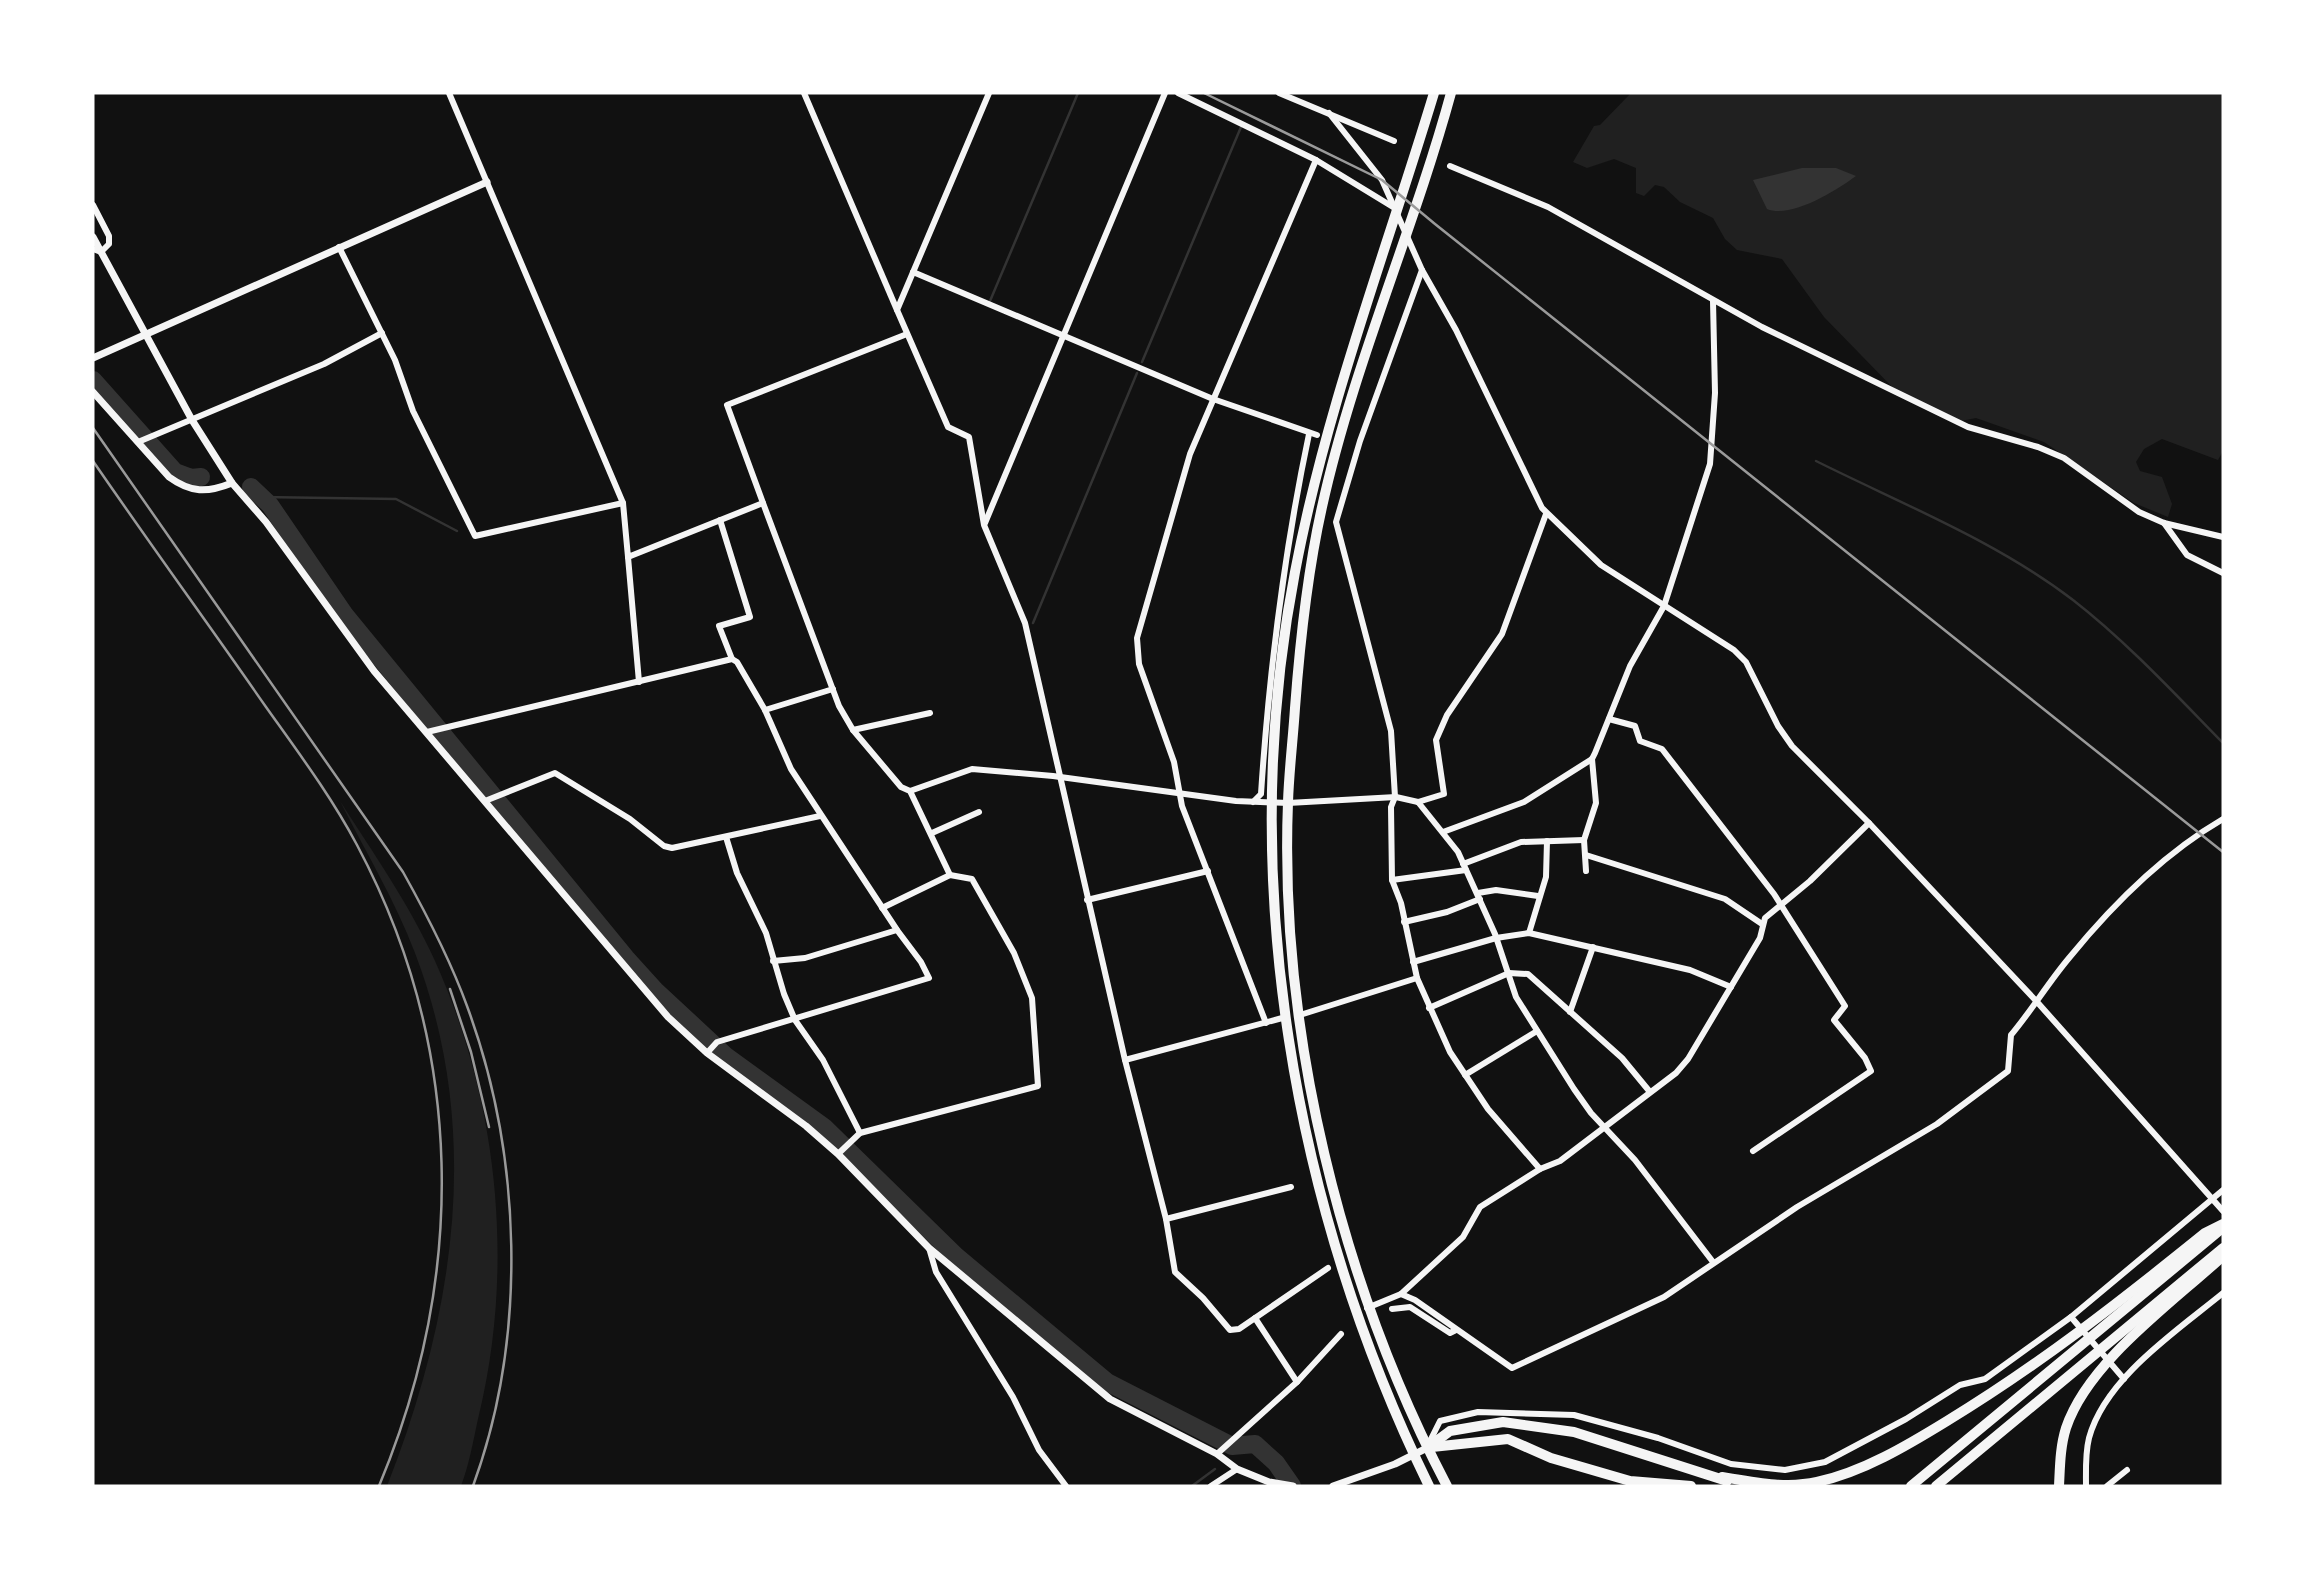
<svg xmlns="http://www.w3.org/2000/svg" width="2316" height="1579" font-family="'Roboto Serif',serif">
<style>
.green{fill:#202020}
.water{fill:#333}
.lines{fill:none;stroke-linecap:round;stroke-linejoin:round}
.stream{stroke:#333;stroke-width:2.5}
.river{stroke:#333;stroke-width:18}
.minor{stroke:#f5f5f5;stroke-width:6}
.tertiary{stroke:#f5f5f5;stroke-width:7}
.trunk{stroke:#f5f5f5;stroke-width:10}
.motorway{stroke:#f5f5f5;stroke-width:10}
.rail{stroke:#9a9a9a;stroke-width:2.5}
</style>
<rect width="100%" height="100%" fill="#111"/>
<g class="green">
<polygon points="1631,93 2223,93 2223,451 2218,460 2162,439 2144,449 2136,462 2140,471 2162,477 2172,504 2168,517 2134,503 2044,442 1976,418 1956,422 1898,393 1824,317 1782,259 1737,250 1725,239 1713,218 1680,202 1664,187 1655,185 1644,196 1636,193 1636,168 1614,159 1587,168 1573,162 1594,126 1600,125"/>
<path d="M340 801C373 853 410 905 435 961 499 1103 515 1269 478 1419 473 1442 469 1465 461 1486H387C455 1313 483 1131 415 953 395 900 365 851 340 801Z"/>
</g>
<path class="water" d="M1802 168H1836L1856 176C1837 190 1791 219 1767 209L1753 180Z"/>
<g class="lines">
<g class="stream">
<polyline points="990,301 1078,93"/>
<polyline points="1142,362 1241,127"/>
<path d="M1816 461C1902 504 1996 541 2073 600 2127 642 2175 694 2223 743"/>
<polyline points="262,497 396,499 457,531"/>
<polyline points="1033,623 1137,373"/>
<polyline points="1241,1452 1252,1451 1269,1464 1276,1463"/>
<polyline points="1192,1486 1215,1469"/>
</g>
<g class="river">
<polyline points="93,380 175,472 191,478 201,477"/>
<polyline points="251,487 270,505 345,615 626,958 655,990 726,1056 824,1127 956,1256 1107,1382 1232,1446 1255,1444 1276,1463 1292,1486"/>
</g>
<g class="minor">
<polyline points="449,93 623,503"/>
<polyline points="804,93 897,310"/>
<polyline points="989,93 897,310 948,427 969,437 984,525 1025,623 1125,1060 1166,1219 1175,1272 1203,1298 1230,1330 1239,1329 1328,1268"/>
<polyline points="1178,93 1316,160 1393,207"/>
<polyline points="1279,93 1394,141"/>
<polyline points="1329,113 1382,180 1422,270 1456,330 1542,508 1601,565 1734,650 1746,662 1778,726 1792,746 1869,823 2038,1003 2223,1211"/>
<polyline points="1450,166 1548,207 1762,327 1968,427 2038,447 2064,458 2139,512 2164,523 2223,537"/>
<polyline points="93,205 109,236 109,244 101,252 93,249"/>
<polyline points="339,247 395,360 413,411 475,536 623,503 628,557 763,503 727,405 907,334"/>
<polyline points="1422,270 1360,441 1336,522 1391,731 1395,797 1391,807 1392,880 1401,903 1417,978 1450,1052 1488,1109 1540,1169"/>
<polyline points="913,272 1213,399 1317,435"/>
<polyline points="138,442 324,364 382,333"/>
<polyline points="763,503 839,706 853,730 901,787 910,791 950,875 882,908"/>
<polyline points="720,520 750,617 719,626 732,659"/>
<polyline points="985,523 1165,93"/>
<polyline points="2164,523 2187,555 2223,573"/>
<polyline points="628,557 639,682"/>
<polyline points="765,710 833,689"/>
<polyline points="1609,719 1635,726 1640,741 1662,749 1774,894 1845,1006 1834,1020 1865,1058 1871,1071 1753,1151"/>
<polyline points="853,730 930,713"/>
<polyline points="427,732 732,659 737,662 765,710 791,769 897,930 921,962 929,978 717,1042 707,1053"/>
<polyline points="910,791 972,769 1053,776 1236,801 1288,803 1396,797 1418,802 1458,852 1495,934 1516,997 1574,1089 1591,1113 1635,1160 1713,1262"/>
<polyline points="485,801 555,773 630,819 664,846 672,848 820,816"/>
<path d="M1253 802 1261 794C1269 673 1284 553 1309 434"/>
<polyline points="1418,802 1444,794 1436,740 1447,715 1502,634 1546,514"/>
<polyline points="1443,832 1524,802 1592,759 1595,753 1630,666 1664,606 1710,464 1715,393 1713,301"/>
<polyline points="932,833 979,812"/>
<polyline points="726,837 737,873 766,933 784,994 795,1020 823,1060 860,1133"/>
<polyline points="1586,855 1725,899 1762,924"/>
<polyline points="1463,864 1521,842 1584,840"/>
<polyline points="1586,871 1584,840 1596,803 1592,759"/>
<polyline points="1392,880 1466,870"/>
<polyline points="1478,893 1496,890 1538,896"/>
<polyline points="1087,900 1208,871"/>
<polyline points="1404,922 1447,912 1480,899"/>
<polyline points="1529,933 1546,877 1547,841"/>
<polyline points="773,961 805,958 897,930"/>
<polyline points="1413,962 1496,938 1529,933 1690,970 1731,987"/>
<polyline points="1429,1008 1509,973 1528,974 1622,1058 1650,1092"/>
<polyline points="1570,1012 1593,947"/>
<polyline points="1300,1015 1417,978"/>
<polyline points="1266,1023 1182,806 1174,762 1139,664 1137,638 1190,454 1316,160"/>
<polyline points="1125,1060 1286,1017"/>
<polyline points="1465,1075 1537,1031"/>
<polyline points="838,1154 860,1133 1038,1086 1032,998 1014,953 972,879 950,875"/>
<polyline points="1166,1219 1291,1187"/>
<polyline points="929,1248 936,1272 1013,1397 1039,1450 1066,1486"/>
<polyline points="1401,1294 1463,1237 1480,1207 1540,1169 1560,1161 1676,1073 1688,1059 1760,938 1765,918 1810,881 1869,823"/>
<path d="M1367 1308 1401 1294 1415 1300 1512 1368 1664 1297 1797 1207 1937 1124 2008 1071 2011 1035C2032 1010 2048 983 2069 958 2113 904 2163 854 2223 819"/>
<polyline points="1392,1309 1410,1307 1450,1333 1456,1330"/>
<polyline points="2071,1317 2124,1379"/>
<polyline points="1255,1318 1297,1382"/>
<polyline points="1429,1443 1440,1421 1478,1412 1574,1415 1658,1438 1731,1464 1785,1470 1825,1462 1906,1419 1960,1385 1985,1379 2071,1317 2223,1190"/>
<polyline points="1217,1454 1297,1382 1341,1334"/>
<polyline points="1211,1486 1237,1469"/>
<path d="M2086 1486C2086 1470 2085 1454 2089 1438 2105 1378 2178 1330 2223 1293"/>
<polyline points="2107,1486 2127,1470"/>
</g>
<g class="tertiary">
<polyline points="93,237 192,420 232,483 266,522 374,671 668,1017 707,1053 806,1126 838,1154 929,1248 1110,1399 1217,1454 1237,1469 1269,1482 1293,1486"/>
<polyline points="93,358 487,182"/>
<path d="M93 392 169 477C191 493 207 493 232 483"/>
<polyline points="1333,1486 1395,1464 1427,1448"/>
</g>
<g class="trunk">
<path d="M1429 1486C1293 1207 1236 879 1295 572 1326 408 1386 252 1434 93"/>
<path d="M1447 1486C1341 1284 1279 1031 1288 802 1289 771 1293 739 1295 708 1300 641 1307 574 1322 507 1353 366 1413 232 1451 93"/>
</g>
<g class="motorway">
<polyline points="1432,1447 1508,1439 1551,1458 1630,1481 1691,1486"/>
<polyline points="1427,1448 1450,1431 1503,1422 1574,1432 1727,1481"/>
<path d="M1722 1477C1753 1482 1786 1489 1817 1482 1863 1472 1908 1445 1947 1421 2039 1365 2121 1301 2205 1233L2223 1224"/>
<polyline points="1911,1486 2219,1231"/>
<polyline points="1936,1486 2223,1248"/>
<path d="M2059 1486C2060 1467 2060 1447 2066 1428 2088 1362 2172 1303 2223 1256"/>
</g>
<g class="rail">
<polyline points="1204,93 1382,180 1435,224 2223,852"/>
<path d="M93 428 403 872C427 915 450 959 467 1006 522 1155 528 1336 473 1486"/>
<path d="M93 461C150 544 209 625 266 707 298 752 331 796 357 845 465 1048 467 1275 379 1486"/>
<polyline points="450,989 471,1052 489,1127"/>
</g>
</g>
<rect width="2316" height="1579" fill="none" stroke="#ffffff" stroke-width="189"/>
</svg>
